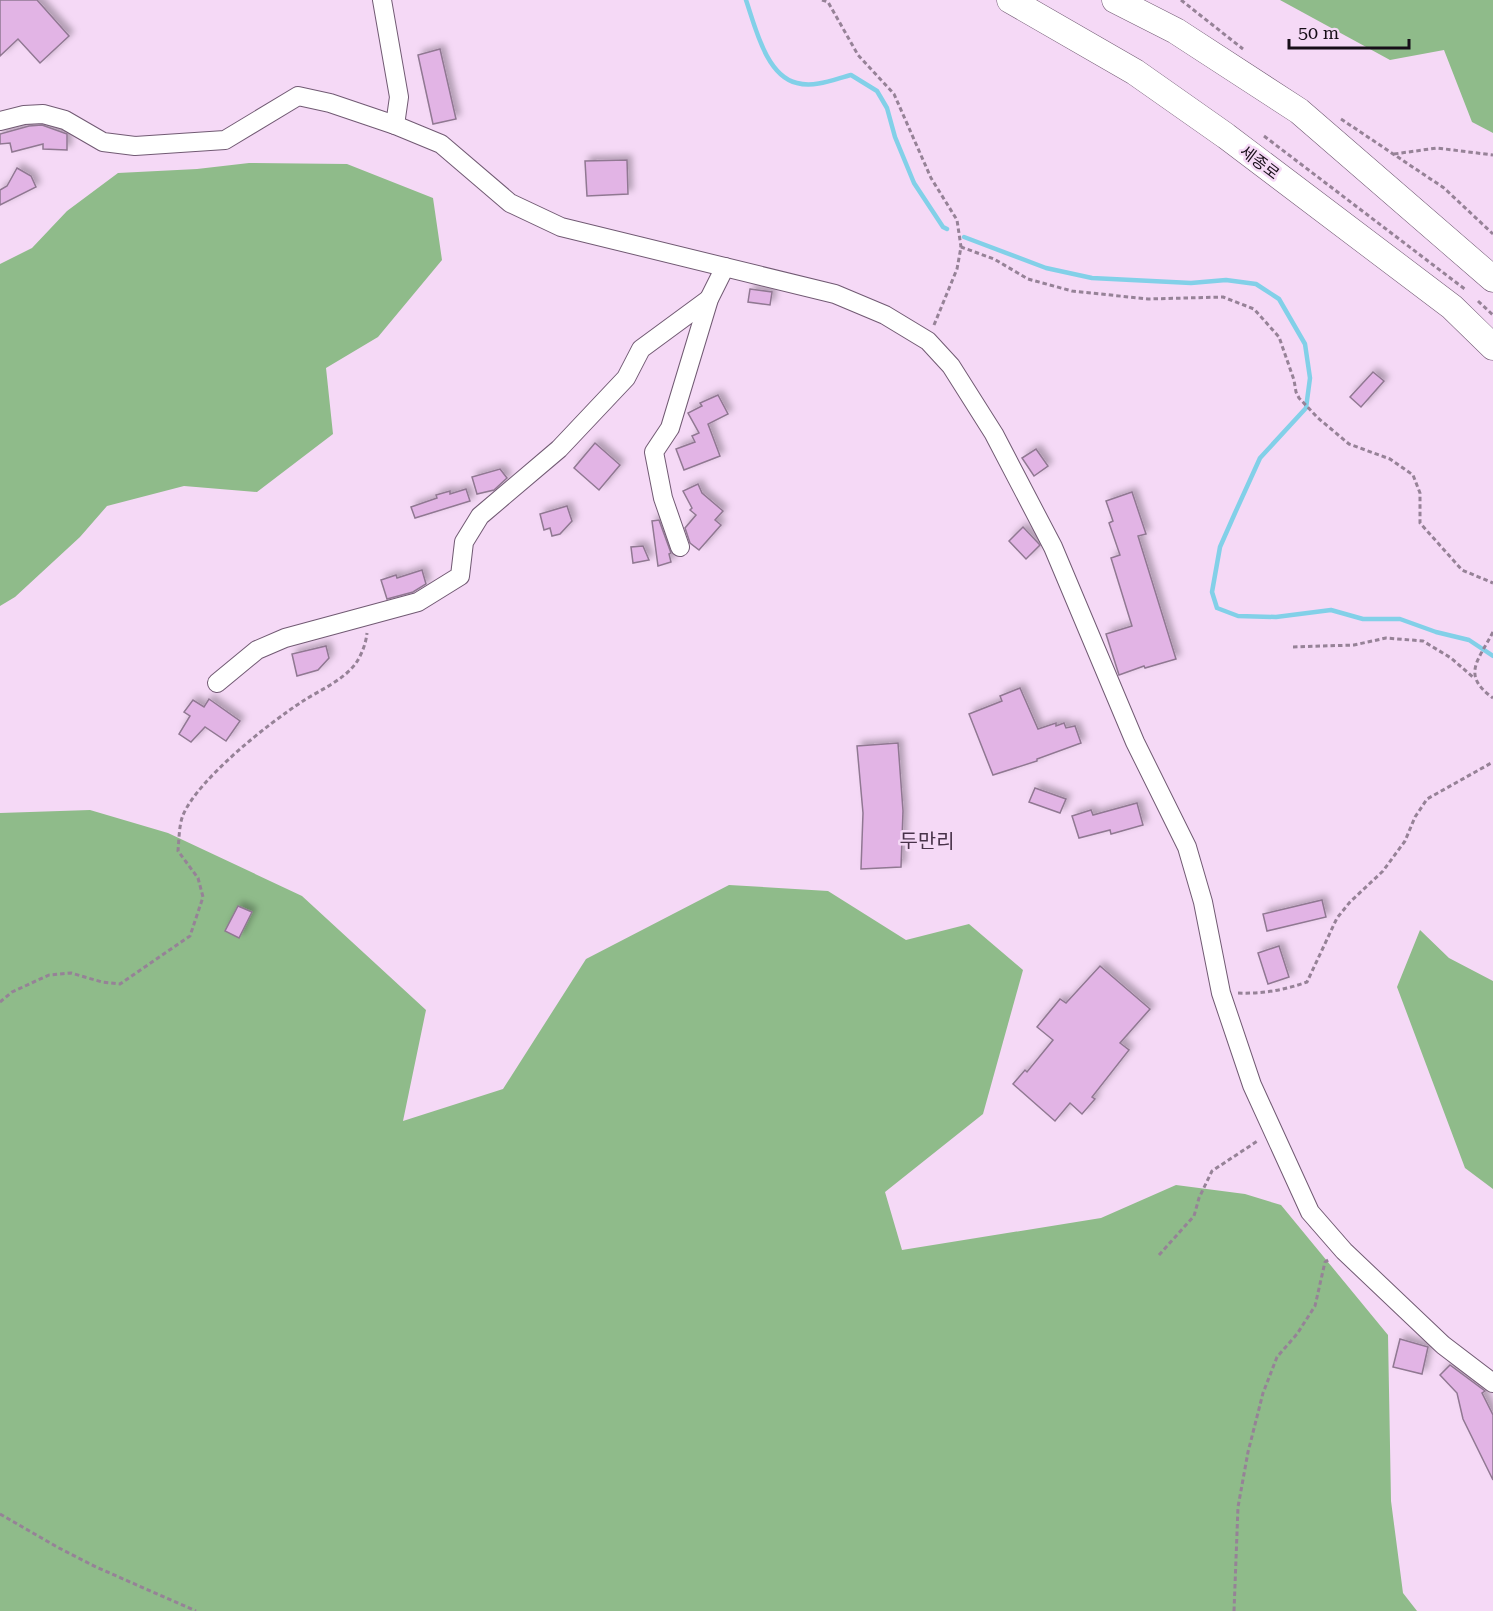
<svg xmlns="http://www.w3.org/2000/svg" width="1493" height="1611" font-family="'Roboto Serif','Noto Sans KR',serif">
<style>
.forest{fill:#8fbb8a}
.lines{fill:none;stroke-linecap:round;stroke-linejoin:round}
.stream{stroke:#82d0e8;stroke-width:4.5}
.building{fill:#e2b4e5;stroke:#907892;stroke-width:1.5;filter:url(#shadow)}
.minor-casing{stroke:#715a73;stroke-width:20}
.highway-casing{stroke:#715a73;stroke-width:27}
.path{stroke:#968297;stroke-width:3;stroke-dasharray:4.5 3;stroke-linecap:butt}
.minor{stroke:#fff;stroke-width:18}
.highway{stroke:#fff;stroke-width:26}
.labels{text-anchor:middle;stroke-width:5;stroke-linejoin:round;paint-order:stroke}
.street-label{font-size:16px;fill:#170e18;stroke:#f5d9f6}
.quarter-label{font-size:20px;fill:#483249;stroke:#f5d9f6}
</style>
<defs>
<filter id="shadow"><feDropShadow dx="4.5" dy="-4.5" stdDeviation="3" flood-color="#0004"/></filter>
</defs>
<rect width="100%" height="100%" fill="#f5d9f6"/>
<g class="forest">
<polygon points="1280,0 1493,0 1493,133 1472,122 1444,50 1390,60"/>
<polygon points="249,163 347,164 433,198 442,260 378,337 326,368 333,434 257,492 184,486 107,506 80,537 15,597 0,606 0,264 32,248 67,211 118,173 197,169"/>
<polygon points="90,810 168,833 302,896 426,1010 403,1121 503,1089 586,959 729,885 828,891 906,940 969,924 1023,970 983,1114 885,1192 902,1250 1101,1218 1176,1185 1245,1194 1281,1205 1388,1335 1391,1501 1403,1593 1417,1611 0,1611 0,813"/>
<polygon points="1420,930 1449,958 1493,981 1493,1189 1465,1168 1397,987"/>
</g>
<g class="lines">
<g class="stream">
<path d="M746 0C755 26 766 76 797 83 815 88 835 79 851 75L877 91 887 108 895 137 914 183 943 227 947 229"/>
<polyline points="964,237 1046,268 1092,278 1191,283 1226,280 1256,284 1279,299 1305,344 1310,378 1306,408 1260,458 1235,513 1220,547 1212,592 1217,608 1238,616 1276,617 1331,610 1363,619 1400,619 1436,632 1469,640 1493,656"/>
</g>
</g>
<g class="building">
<polygon points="0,0 37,0 69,36 40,63 18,39 0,56"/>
<polygon points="440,49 456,119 433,124 418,55"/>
<polygon points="42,125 67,134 67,150 43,149 43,144 12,152 10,143 0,144 0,134 29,126"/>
<polygon points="627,160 628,194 587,196 585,161"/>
<polygon points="17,168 31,176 36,187 0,205 0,190 7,186"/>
<polygon points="750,289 772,292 770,305 748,302"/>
<polygon points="1373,372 1384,381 1361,407 1350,397"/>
<polygon points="718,395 728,414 708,424 720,456 684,470 676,449 695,442 692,436 699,433 688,413 702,406 700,403"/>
<polygon points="595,443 620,465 599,490 574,468"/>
<polygon points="1036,449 1048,466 1034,476 1022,458"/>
<polygon points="500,469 507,478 494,490 477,494 472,477"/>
<polygon points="698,484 702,493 723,511 715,520 721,525 699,550 690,543 685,528 696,515 690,510 692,508 683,491"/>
<polygon points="466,489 470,501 415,518 411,507 437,498 436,495 450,491 450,494"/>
<polygon points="1132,492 1146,534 1138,536 1176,659 1145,668 1144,666 1119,675 1106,634 1132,626 1111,558 1120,555 1109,523 1113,521 1106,501"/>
<polygon points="567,506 572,521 560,534 552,536 550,528 544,530 540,514"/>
<polygon points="659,520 671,553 669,554 671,562 658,566 652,521"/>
<polygon points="1023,527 1040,545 1026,559 1009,541"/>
<polygon points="643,546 649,560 633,563 631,547"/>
<polygon points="422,570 426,584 413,592 387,599 381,580 396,575 397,578"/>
<polygon points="326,646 329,658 318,670 297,676 292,654"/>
<polygon points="1020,688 1038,729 1056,723 1056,726 1064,723 1066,728 1075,726 1081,743 1037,759 1037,761 993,775 969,714 1002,701 1000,696"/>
<polygon points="209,699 240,721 226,741 205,727 191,742 179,734 190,716 184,712 193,700 204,707"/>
<polygon points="898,743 903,811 901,867 861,869 863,813 857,746"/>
<polygon points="1035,788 1066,799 1060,813 1029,802"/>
<polygon points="1137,803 1143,825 1111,834 1110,830 1079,838 1072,816 1091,810 1093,815"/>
<polygon points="1322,900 1326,917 1267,931 1263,914"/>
<polygon points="238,906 252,912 239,938 225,931"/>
<polygon points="1279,946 1289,977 1268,984 1258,953"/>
<polygon points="1100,966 1150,1009 1120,1043 1129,1050 1092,1097 1095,1099 1082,1114 1070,1103 1055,1121 1013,1084 1025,1070 1027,1072 1053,1040 1037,1027 1060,999 1066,1003"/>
<polygon points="1400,1339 1428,1347 1422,1374 1393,1367"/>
<polygon points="1450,1365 1485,1391 1482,1393 1493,1415 1493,1480 1463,1419 1457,1393 1440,1375"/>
</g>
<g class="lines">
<defs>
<g id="minor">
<polyline points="382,0 399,97 395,125 441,144 510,203 561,227 835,294 885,315 928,341 951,366 994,434 1053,547 1135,742 1187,847 1203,902 1221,993 1252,1085 1310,1212 1344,1251 1443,1345 1493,1383"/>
<polyline points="0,121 24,115 43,114 65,120 103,142 135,146 225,140 298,96 330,103 395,125"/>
<polyline points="680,547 663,498 654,452 670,428 709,299 725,267"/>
<polyline points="217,683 257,650 285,638 418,602 460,576 464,542 480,516 559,449 626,378 641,349 709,299"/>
</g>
<g id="highway">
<polyline points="1010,0 1135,72 1226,136 1452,307 1493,347"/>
<polyline points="1115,0 1176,31 1299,111 1493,279"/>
</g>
</defs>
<use href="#minor" class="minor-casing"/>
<use href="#highway" class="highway-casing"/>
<g class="path">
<polyline points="822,0 828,2 858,55 894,94 931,178 957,220 961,247"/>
<polyline points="1181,0 1243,49"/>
<polyline points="1341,119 1444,188 1493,234"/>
<polyline points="1264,136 1466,290"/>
<polyline points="1394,154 1437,148 1493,155"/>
<polyline points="1478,301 1493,315"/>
<polyline points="934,325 957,269 961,247 994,259 1028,279 1072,291 1148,299 1223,297 1254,309 1279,337 1294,380 1296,392 1299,398 1318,418 1349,444 1390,459 1413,475 1420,493 1420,523 1462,570 1493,583"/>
<path d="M1493 632C1478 661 1461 675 1493 698"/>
<polyline points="1293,647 1354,645 1386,638 1423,641 1451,658 1474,678"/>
<path d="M1238 993C1262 994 1285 990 1307 982L1337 918 1350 902 1383 871 1405 841 1415 817 1427 799 1493 762"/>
<path d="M0 1002 12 992 49 975 71 973 102 982 120 984 190 936 203 897 198 878 178 851C179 840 179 825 183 815 199 778 269 723 303 701 320 690 344 680 356 663 362 654 366 643 367 633"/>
<polyline points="1159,1255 1194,1216 1199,1198 1212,1171 1259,1140"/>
<polyline points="0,1514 59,1548 96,1567 196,1611"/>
<polyline points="1234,1611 1238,1507 1248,1452 1263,1393 1277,1357 1297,1334 1315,1306 1325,1262 1330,1259"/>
</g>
<use href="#minor" class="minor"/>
<use href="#highway" class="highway"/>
</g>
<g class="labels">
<g class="street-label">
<text transform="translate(1260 162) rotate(37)" y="6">세종로</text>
</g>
<g class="quarter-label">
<text x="927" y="848">두만리</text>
</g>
</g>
<path d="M1289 39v9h120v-9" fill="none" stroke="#170e18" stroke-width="3"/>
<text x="1298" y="39" font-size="18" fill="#170e18" stroke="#f5d9f6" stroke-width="4.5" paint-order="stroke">50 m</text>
</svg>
